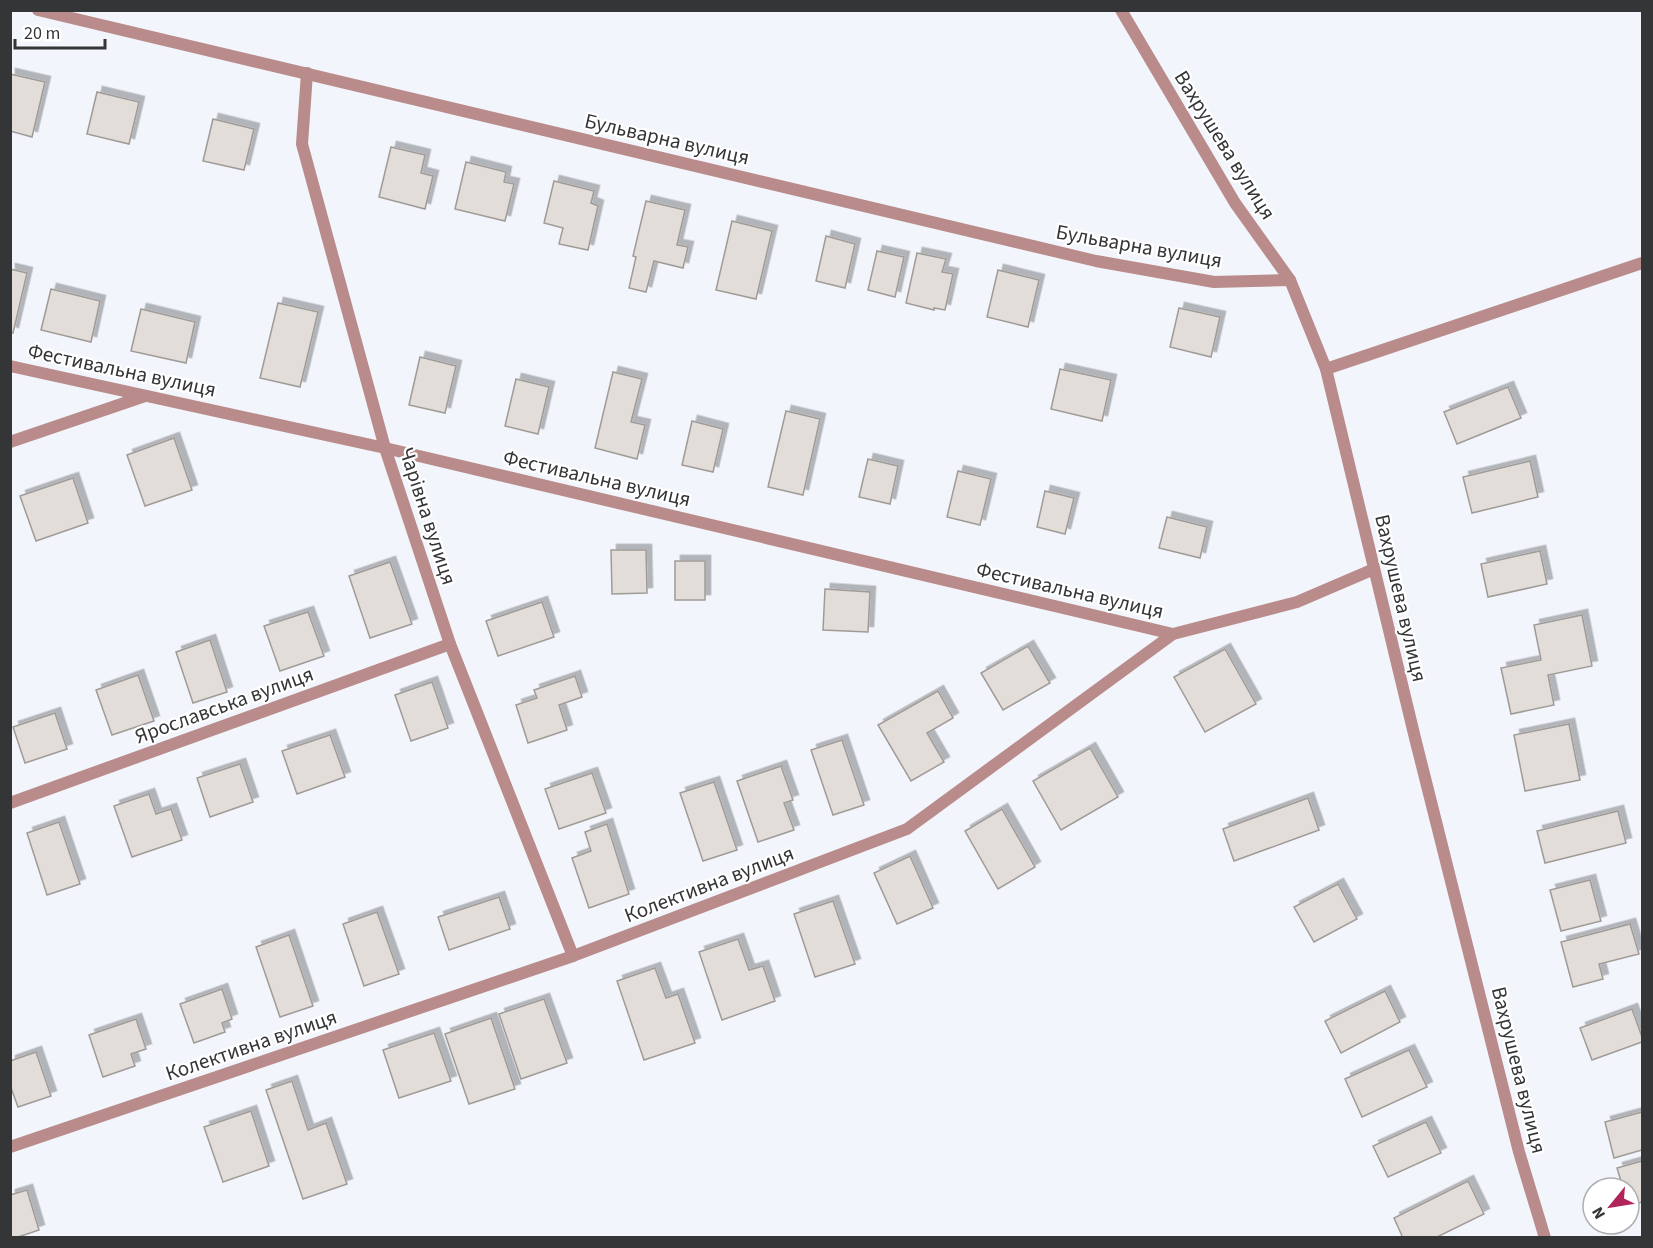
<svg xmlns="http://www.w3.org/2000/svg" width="1653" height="1248" font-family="'Source Sans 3',sans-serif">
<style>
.building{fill:#e2ddd9;stroke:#a09b97;stroke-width:1.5;filter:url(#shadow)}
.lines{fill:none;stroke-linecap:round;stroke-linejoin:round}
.street{stroke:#b98c8b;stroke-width:12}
.labels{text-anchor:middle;stroke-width:4.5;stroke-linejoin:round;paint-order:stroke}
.street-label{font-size:21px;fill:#343537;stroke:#fff}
</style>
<defs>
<filter id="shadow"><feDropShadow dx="5.5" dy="-5.5" stdDeviation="0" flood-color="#0004"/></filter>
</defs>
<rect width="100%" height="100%" fill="#f2f5fb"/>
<g class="building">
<polygon points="10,74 45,82 32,137 10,131"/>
<polygon points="97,92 139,102 129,144 87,134"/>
<polygon points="213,119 254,129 244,170 203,161"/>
<polygon points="391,147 425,155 421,173 433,176 425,209 379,197"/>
<polygon points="466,162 506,172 504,182 514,184 505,221 455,209"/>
<polygon points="554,181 594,191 591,203 598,206 588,250 559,244 563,228 544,223"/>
<polygon points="646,201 685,210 677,245 688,247 683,268 654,261 646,292 629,288 636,257 633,256"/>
<polygon points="732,221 772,231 756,299 716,290"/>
<polygon points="826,236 855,244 845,288 816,281"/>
<polygon points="877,251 904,257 895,297 868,290"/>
<polygon points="917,253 946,259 942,272 953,274 945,310 934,308 934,310 906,303"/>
<polygon points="10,269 27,273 13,333 10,332"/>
<polygon points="998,270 1039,280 1028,327 987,317"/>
<polygon points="51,289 100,301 91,342 41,330"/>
<polygon points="278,303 318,312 300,387 260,378"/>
<polygon points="1179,308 1220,317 1211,357 1170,347"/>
<polygon points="141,309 195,322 186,363 131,351"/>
<polygon points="420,357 456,366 445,413 409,405"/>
<polygon points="1060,369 1111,380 1102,421 1051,409"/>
<polygon points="613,372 642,379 631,422 645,425 637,459 595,448"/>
<polygon points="516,379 549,387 538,434 505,426"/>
<polygon points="1508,387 1521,418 1457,444 1444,412"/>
<polygon points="786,411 820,419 803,495 768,487"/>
<polygon points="692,421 723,429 713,472 682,465"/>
<polygon points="174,438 192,490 145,506 127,455"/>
<polygon points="868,459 898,466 890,504 859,497"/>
<polygon points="1530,461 1538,497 1472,513 1463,477"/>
<polygon points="958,471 991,479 980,525 947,517"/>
<polygon points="73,478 88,523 36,541 20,496"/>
<polygon points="1045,491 1074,498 1065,534 1037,527"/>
<polygon points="1167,517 1207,527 1200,558 1159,548"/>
<polygon points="611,550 646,550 647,593 612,594"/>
<polygon points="1540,551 1547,584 1488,597 1481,564"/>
<rect x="675" y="561" width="30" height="39"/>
<polygon points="390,562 412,624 370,638 349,576"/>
<polygon points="825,589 870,592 868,632 823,630"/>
<polygon points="542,602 554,637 498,656 486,621"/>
<polygon points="308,612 324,656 280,671 264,626"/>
<polygon points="1582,615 1592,666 1548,675 1554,705 1511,714 1501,668 1541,660 1534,625"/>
<polygon points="210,640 227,692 193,703 176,652"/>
<polygon points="1028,646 1050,683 1003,710 981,673"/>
<polygon points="1225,649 1256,704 1205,732 1174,677"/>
<polygon points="138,675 154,721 112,735 96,690"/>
<polygon points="575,676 582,697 559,705 567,730 528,743 516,705 537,698 534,690"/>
<polygon points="432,682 448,728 411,741 395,695"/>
<polygon points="938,691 953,718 927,733 944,762 911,781 878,725"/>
<polygon points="55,713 67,749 25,763 13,727"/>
<polygon points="1569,724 1580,780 1525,791 1514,735"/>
<polygon points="330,735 345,777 297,794 282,751"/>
<polygon points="842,740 864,805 833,815 811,750"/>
<polygon points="1090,748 1118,797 1061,830 1033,781"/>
<polygon points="240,764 253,802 210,817 197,778"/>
<polygon points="781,766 793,800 784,803 794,830 758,842 737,781"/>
<polygon points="592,773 606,813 559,829 545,789"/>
<polygon points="714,782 737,850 703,861 680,793"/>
<polygon points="149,794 156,814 171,809 182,840 132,857 114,806"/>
<polygon points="1308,798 1319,830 1234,861 1223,829"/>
<polygon points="1002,809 1035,867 998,889 965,831"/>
<polygon points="1618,811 1626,843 1545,863 1537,831"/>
<polygon points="59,822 80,884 47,895 27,833"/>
<polygon points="607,824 629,894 589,908 572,858 591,851 585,832"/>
<polygon points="910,856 933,908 897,924 874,873"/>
<polygon points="1590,880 1601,921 1561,931 1550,890"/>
<polygon points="1338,884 1357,919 1314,942 1294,907"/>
<polygon points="499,897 510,929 449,950 438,917"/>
<polygon points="833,901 855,964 815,977 794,914"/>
<polygon points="377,912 399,974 364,986 343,924"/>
<polygon points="1630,924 1639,954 1599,964 1603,979 1573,987 1561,942"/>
<polygon points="289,935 313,1006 280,1017 256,947"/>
<polygon points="738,939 749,970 763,966 775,1001 722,1020 699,952"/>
<polygon points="655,968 666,998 678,994 695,1043 644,1060 617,981"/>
<polygon points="222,989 232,1019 222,1023 225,1032 194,1043 180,1004"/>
<polygon points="1385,991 1400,1022 1341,1053 1325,1021"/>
<polygon points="544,999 567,1063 521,1079 499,1014"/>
<polygon points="1632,1009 1642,1037 1642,1042 1592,1060 1580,1028"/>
<polygon points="491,1018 515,1089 469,1104 445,1034"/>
<polygon points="136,1019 146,1049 131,1054 135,1066 103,1077 89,1035"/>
<polygon points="434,1033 451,1081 399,1098 383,1050"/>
<polygon points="1409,1050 1427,1087 1362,1117 1345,1079"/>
<polygon points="36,1052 51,1096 18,1107 10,1085 10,1061"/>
<polygon points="292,1081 308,1130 326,1123 347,1184 303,1199 266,1090"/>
<polygon points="251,1111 269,1166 223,1182 204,1127"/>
<polygon points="1642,1112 1642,1150 1614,1158 1605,1122"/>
<polygon points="1426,1122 1441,1153 1388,1177 1373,1146"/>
<polygon points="1642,1161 1642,1202 1629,1206 1629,1188 1623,1188 1617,1168"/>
<polygon points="1468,1181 1484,1214 1435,1238 1403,1238 1394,1218"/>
<polygon points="27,1190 39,1230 15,1238 10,1238 10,1195"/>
</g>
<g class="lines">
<g class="street">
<polyline points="38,10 1096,261 1214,282 1290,280"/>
<polyline points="1121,10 1235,203 1290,280 1326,369 1415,738 1519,1152 1545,1238"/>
<polyline points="307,73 302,144 385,448 450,644 573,956"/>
<polyline points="10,366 385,448 1173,634"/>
<polyline points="1326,369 1642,263"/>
<polyline points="10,442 145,396"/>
<polyline points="10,803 450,644"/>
<polyline points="10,1147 573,956 907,829 1173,634 1297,602 1374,569"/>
</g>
</g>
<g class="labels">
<g class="street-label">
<text transform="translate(667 139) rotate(13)" y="7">Бульварна вулиця</text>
<text transform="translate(1225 145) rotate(58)" y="7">Вахрушева вулиця</text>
<text transform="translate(1139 246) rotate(10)" y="7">Бульварна вулиця</text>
<text transform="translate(122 370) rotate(12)" y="7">Фестивальна вулиця</text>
<text transform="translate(597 478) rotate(13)" y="7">Фестивальна вулиця</text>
<text transform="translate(428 516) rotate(72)" y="7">Чарівна вулиця</text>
<text transform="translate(1070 590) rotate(13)" y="7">Фестивальна вулиця</text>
<text transform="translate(1401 598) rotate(77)" y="7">Вахрушева вулиця</text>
<text transform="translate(224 705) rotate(-20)" y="7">Ярославська вулиця</text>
<text transform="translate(709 884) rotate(-21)" y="7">Колективна вулиця</text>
<text transform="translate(251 1045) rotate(-19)" y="7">Колективна вулиця</text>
<text transform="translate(1519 1070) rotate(76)" y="7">Вахрушева вулиця</text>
</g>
</g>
<rect width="1653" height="1248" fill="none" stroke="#343537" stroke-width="24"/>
<g transform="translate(1611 1206) rotate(240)"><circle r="28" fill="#ffffff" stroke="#aeaeaf" stroke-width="1.5"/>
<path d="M0-4.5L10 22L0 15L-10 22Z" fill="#b1245c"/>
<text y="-9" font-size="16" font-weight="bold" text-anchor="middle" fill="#343537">N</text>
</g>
<path d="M15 39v9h90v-9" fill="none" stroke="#343537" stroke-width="3"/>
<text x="24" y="39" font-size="18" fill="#343537" stroke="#ffffff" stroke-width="4.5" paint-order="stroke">20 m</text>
</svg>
